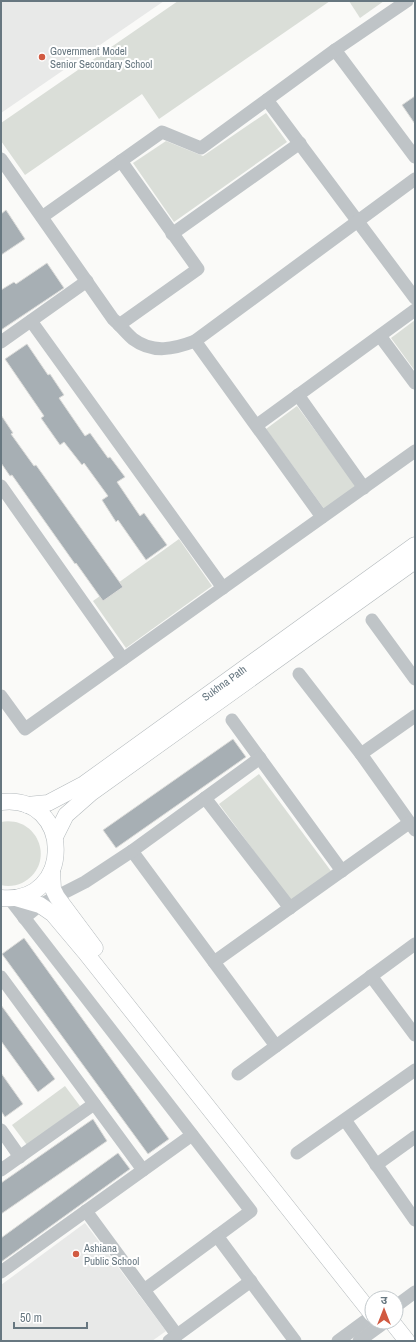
<svg xmlns="http://www.w3.org/2000/svg" width="416" height="1342" font-family="'Archivo Narrow','Noto Sans Devanagari',sans-serif">
<style>
.built{fill:#e8e9e8}
.green{fill:#daded8}
.building{fill:#a7afb4;stroke:#dcdcda}
.lines{fill:none;stroke-linecap:round;stroke-linejoin:round}
.major-casing{stroke:#b3b9bc;stroke-width:17}
.minor{stroke:#bfc4c7;stroke-width:13}
.major{stroke:#fff;stroke-width:16}
.poi-dot{fill:#d15a41;stroke:#fff;stroke-width:1.5}
.labels{text-anchor:middle;stroke-width:4;stroke-linejoin:round;paint-order:stroke}
.poi-label{font-size:11px;fill:#677780;stroke:#fff;text-anchor:start}
.street-label{font-size:11px;fill:#677780;stroke:#fff}
</style>
<rect width="100%" height="100%" fill="#fafaf8"/>
<g class="built">
<polygon points="1,1 164,1 1,113"/>
<polygon points="85,1223 166,1331 152,1341 2,1341 1,1339 1,1285"/>
</g>
<g class="green">
<polygon points="178,1 330,1 159,119 142,94 25,175 1,141 1,123"/>
<polygon points="349,1 384,1 360,18"/>
<polygon points="266,113 287,142 174,222 133,163 166,141 203,156"/>
<polygon points="415,320 415,371 391,338"/>
<polygon points="297,406 357,487 325,510 266,429"/>
<polygon points="179,539 212,586 126,648 93,601"/>
<polygon points="259,774 331,871 291,901 219,804"/>
<path d="M1 822C39 815 57 865 22 883 16 886 7 887 1 885Z"/>
<polygon points="65,1086 80,1106 27,1145 12,1125"/>
</g>
<g class="building">
<polygon points="415,96 415,124 402,105"/>
<polygon points="6,210 25,239 1,255 1,214"/>
<polygon points="47,263 64,288 1,330 1,290 14,282 16,284"/>
<polygon points="27,344 48,375 50,374 64,395 59,398 85,436 90,433 108,458 110,457 125,477 117,482 140,516 144,513 167,545 146,560 118,520 116,522 102,500 108,496 84,463 82,465 64,442 60,445 41,418 44,416 5,359"/>
<polygon points="1,415 13,433 11,434 34,466 36,465 123,587 103,601 76,563 75,564 12,475 10,476 1,463"/>
<polygon points="233,739 246,757 116,848 103,830"/>
<polygon points="24,938 169,1139 148,1154 2,954"/>
<polygon points="1,1005 55,1079 38,1092 1,1041"/>
<polygon points="1,1073 23,1104 5,1117 1,1111"/>
<polygon points="93,1119 107,1141 1,1214 1,1183"/>
<polygon points="118,1153 130,1169 1,1262 1,1238"/>
</g>
<g class="lines">
<defs>
<g id="major">
<path d="M1 802C73 793 75 905 1 898"/>
<polyline points="27,805 48,803 84,784 415,545"/>
<polyline points="55,837 66,815 91,793 415,561"/>
<polyline points="52,870 53,889 57,897 95,948"/>
<polyline points="16,898 40,905 53,914 85,952 372,1314"/>
<polyline points="392,1322 407,1341"/>
</g>
</defs>
<use href="#major" class="major-casing"/>
<g class="minor">
<polyline points="335,50 415,157"/>
<polyline points="267,100 415,298"/>
<path d="M1 159 113 319C120 325 126 333 133 339 153 354 174 349 195 341L415 179"/>
<polyline points="42,217 162,132 201,148 335,50 407,1"/>
<polyline points="172,234 300,143"/>
<polyline points="31,321 223,588"/>
<polyline points="119,325 198,269 121,161"/>
<polyline points="380,336 415,383"/>
<polyline points="195,341 322,517"/>
<polyline points="1,342 87,281"/>
<polyline points="298,395 364,488"/>
<polyline points="257,425 415,310"/>
<polyline points="1,486 123,659"/>
<polyline points="372,620 415,679"/>
<polyline points="299,674 361,754 415,830"/>
<polyline points="1,696 25,729 415,451"/>
<polyline points="232,720 342,871"/>
<polyline points="361,754 415,716"/>
<polyline points="205,798 290,908"/>
<polyline points="132,851 276,1046"/>
<polyline points="9,898 251,1211 144,1290"/>
<polyline points="24,918 40,905 85,882 132,851 260,758"/>
<polyline points="214,962 409,823"/>
<polyline points="371,976 415,1035"/>
<polyline points="1,977 143,1170"/>
<polyline points="238,1074 415,944"/>
<polyline points="345,1120 415,1220"/>
<polyline points="1,1130 20,1157"/>
<polyline points="297,1153 415,1070"/>
<polyline points="376,1165 415,1137"/>
<polyline points="1,1170 94,1104"/>
<polyline points="86,1211 177,1335"/>
<polyline points="217,1236 295,1341"/>
<polyline points="1,1272 192,1135"/>
<polyline points="396,1306 415,1292"/>
<polyline points="169,1341 251,1281"/>
<polyline points="338,1341 372,1316"/>
<polyline points="359,1341 381,1325"/>
</g>
<use href="#major" class="major"/>
</g>
<g class="poi-dot">
<circle cx="42" cy="57" r="4"/>
<circle cx="76" cy="1254" r="4"/>
</g>
<g class="labels">
<g class="poi-label">
<text x="50" y="55">Government Model<tspan x="50" dy="13">Senior Secondary School</tspan></text>
<text x="84" y="1252">Ashiana<tspan x="84" dy="13">Public School</tspan></text>
</g>
<g class="street-label">
<text transform="translate(224 683) rotate(-36)" y="4">Sukhna Path</text>
</g>
</g>
<rect width="416" height="1342" fill="none" stroke="#677780" stroke-width="4"/>
<g transform="translate(384 1310)"><circle r="19" fill="#ffffff" stroke="#c2c9cc"/>
<path d="M0-3L7 15L0 10L-7 15Z" fill="#d15a41"/>
<text y="-6" font-size="11" font-weight="bold" text-anchor="middle" fill="#677780">उ</text>
</g>
<path d="M14 1322v6h73v-6" fill="none" stroke="#677780" stroke-width="2"/>
<text x="20" y="1322" font-size="12" fill="#677780" stroke="#ffffff" stroke-width="3" paint-order="stroke">50 m</text>
</svg>
